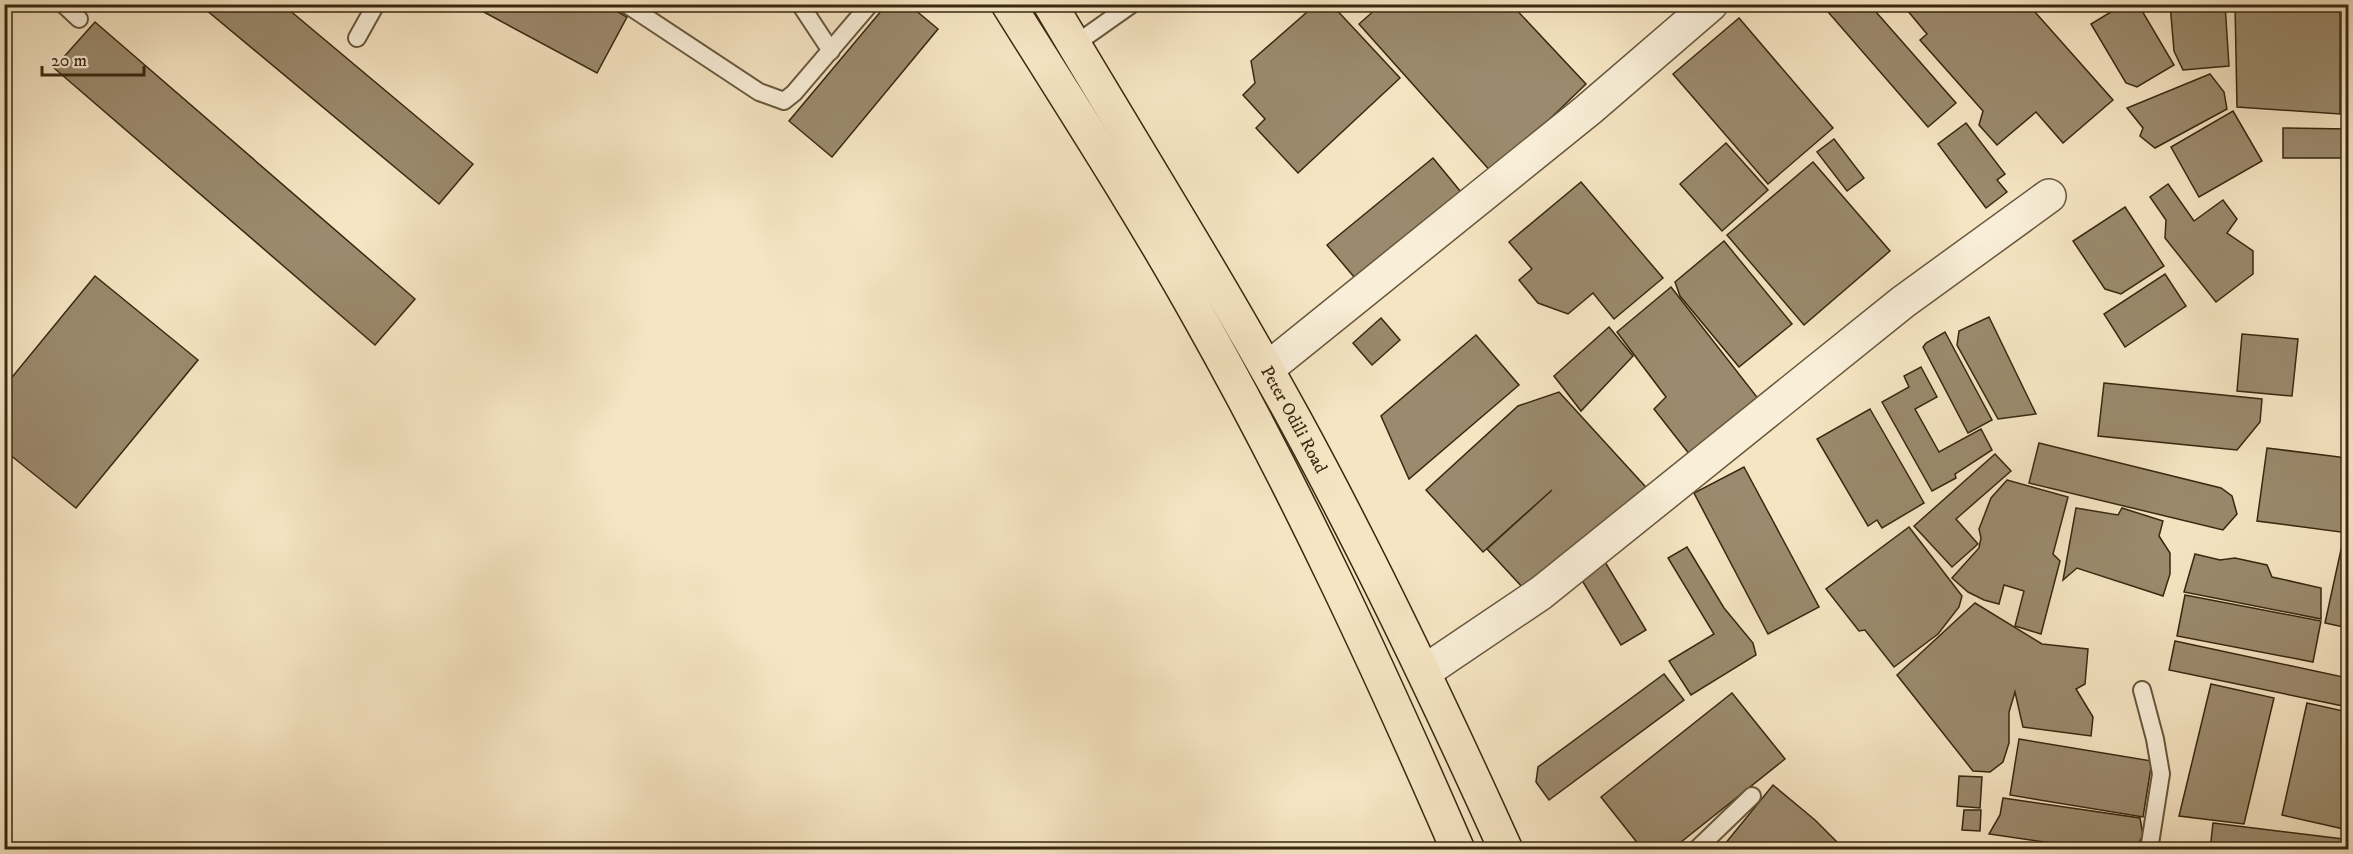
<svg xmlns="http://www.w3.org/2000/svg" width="2353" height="854" font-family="'IM FELL DW Pica',serif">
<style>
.building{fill:#9b8a6d;stroke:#382810;stroke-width:1.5}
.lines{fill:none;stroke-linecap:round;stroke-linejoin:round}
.lane-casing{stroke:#68573d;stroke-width:20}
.street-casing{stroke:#68573d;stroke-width:36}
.primary-casing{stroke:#382810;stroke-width:36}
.lane{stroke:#f9eed8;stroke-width:16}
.street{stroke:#f9eed8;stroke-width:33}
.primary{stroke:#f6e5c3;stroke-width:33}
.labels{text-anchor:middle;stroke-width:4.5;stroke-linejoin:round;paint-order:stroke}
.street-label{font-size:18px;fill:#382810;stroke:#f9eed8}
</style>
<rect width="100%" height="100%" fill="#f6e5c3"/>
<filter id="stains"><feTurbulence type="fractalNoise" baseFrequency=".00333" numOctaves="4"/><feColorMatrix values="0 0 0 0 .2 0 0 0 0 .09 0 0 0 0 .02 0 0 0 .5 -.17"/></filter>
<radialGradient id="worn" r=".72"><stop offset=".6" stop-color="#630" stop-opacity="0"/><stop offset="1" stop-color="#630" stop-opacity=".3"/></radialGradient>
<g class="building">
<polygon points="199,4 282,4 473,164 439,204"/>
<polygon points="469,4 604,4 627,17 597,73"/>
<polygon points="887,4 908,4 938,29 832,157 789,121"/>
<polygon points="1372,4 1511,4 1586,84 1493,174 1359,24 1376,9"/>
<polygon points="1869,4 1956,103 1928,127 1822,5"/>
<polygon points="1902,4 2028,4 2113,100 2063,143 2036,112 1997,145 1979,125 1983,111 1920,40 1927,34"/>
<polygon points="2124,4 2138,4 2174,65 2137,87 2126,83 2091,24"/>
<polygon points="2170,4 2225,4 2229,66 2183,70 2174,51"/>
<polygon points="2235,4 2340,4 2340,114 2237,107"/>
<polygon points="1332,5 1400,78 1298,173 1256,128 1265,119 1243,95 1255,83 1251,61 1314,6 1323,12"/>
<polygon points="1739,18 1833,128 1768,184 1673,74"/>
<polygon points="95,22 415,299 375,345 54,68"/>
<polygon points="2210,74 2224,92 2227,109 2155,148 2140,136 2143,128 2127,108"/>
<polygon points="2233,111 2262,161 2199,197 2171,147"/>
<polygon points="1966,123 2005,174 1997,180 2007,192 1986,208 1938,144"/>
<polygon points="2283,128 2348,129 2348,158 2283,158"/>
<polygon points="1834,139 1864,178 1847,191 1817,152"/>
<polygon points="1726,143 1768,190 1722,231 1680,184"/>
<polygon points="1433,158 1465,197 1360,284 1327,245"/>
<polygon points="1813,162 1890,251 1804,325 1727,235"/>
<polygon points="1581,182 1663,278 1614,319 1593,293 1568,314 1538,303 1519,280 1532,269 1509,242"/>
<polygon points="2168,184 2194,221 2223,200 2237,219 2227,233 2253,251 2253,274 2216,302 2165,238 2166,220 2150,197"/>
<polygon points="2125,207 2164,266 2121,294 2105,289 2073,241"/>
<polygon points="1724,241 1792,324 1739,367 1680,296 1675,282"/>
<polygon points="2165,274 2186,306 2125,347 2104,314"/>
<polygon points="95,276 198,360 76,508 4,450 4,387"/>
<polygon points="1671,287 1760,401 1690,455 1654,409 1666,397 1617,332"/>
<polygon points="1989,317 2036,414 1998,419 1957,345 1959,331"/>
<polygon points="1381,318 1400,340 1372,365 1353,343"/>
<polygon points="1609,327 1633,356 1581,411 1554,376"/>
<polygon points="1945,332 1992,420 1968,433 1923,347 1926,343"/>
<polygon points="2242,334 2298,339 2292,396 2237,391"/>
<polygon points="1476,335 1519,385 1409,479 1381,416"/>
<polygon points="1921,367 1937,397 1915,409 1939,452 1981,429 1992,450 1955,474 1956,478 1932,491 1882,402 1909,387 1904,376"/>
<polygon points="2104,383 2262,399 2260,422 2237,450 2098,436"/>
<polygon points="1559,392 1654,496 1536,602 1487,549 1552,490 1483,552 1426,490 1518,406"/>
<polygon points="1870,409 1924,503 1882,528 1877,520 1868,526 1817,439"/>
<polygon points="2039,443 2221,488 2232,496 2237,514 2223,530 2029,483"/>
<polygon points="2267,448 2347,458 2348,450 2348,533 2257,521"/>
<polygon points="1995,454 2011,471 1956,519 1978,544 1952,567 1914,526"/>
<polygon points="1744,467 1819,607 1768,634 1694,493"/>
<polygon points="2007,480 2068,497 2053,554 2060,561 2041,634 2015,626 2024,591 2004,585 1999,604 1984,600 1968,592 1952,578 1979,548 1981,538 1979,529 1991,498"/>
<polygon points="2076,508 2118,515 2122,508 2163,521 2159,536 2170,553 2170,574 2163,596 2077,568 2063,580"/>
<polygon points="1909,527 1962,596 1959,607 1938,634 1894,667 1865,630 1859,631 1826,589"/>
<polygon points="2348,542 2348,628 2325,623 2342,545"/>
<polygon points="1687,547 1724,608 1753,643 1756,655 1691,695 1669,661 1714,634 1668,558"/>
<polygon points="2195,554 2220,560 2235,558 2267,565 2272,577 2321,588 2321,619 2184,592"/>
<polygon points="1605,562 1646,630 1621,645 1580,577"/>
<polygon points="2185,595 2321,621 2313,662 2177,636"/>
<polygon points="1975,603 2042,644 2088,649 2085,684 2076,689 2093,717 2091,736 2023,727 2015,692 2009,712 2009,743 2003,762 1990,772 1973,771 1897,675"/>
<polygon points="2175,641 2348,678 2348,707 2169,670"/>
<polygon points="1664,674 1684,700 1549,800 1536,782 1538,767"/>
<polygon points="2211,684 2274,698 2244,824 2179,816"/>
<polygon points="1732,693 1785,759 1671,850 1643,850 1601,797"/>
<polygon points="2307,703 2348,712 2348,830 2282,815"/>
<polygon points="2019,739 2152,761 2143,817 2010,795"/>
<polygon points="1959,776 1982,777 1980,808 1957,806"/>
<polygon points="1773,785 1815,820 1839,844 1834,850 1720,850"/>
<polygon points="2003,798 2140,818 2143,835 2135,850 2101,850 1989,834 2000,815"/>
<polygon points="1964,810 1981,810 1980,831 1962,830"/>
<polygon points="2213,823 2343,839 2342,850 2210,850"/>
</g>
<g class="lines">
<defs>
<g id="lane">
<polyline points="63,4 79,19"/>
<polyline points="626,4 759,92 784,101 794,93 870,4"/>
<polyline points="800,4 831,51"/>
<polyline points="357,38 376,4"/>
<polyline points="1074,45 1132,4"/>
<polyline points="2142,690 2155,739 2161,774 2149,850"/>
<polyline points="1696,850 1752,796"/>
</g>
<g id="street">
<polyline points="1267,369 1588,110 1711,4"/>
<polyline points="1424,672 1541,593 1903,302 2049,196"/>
</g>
<g id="primary">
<path d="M1008 4C1073 108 1140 211 1199 317 1296 489 1379 668 1458 850"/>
<path id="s1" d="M1050 4C1132 143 1218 279 1295 420 1372 561 1440 704 1506 850"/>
</g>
</defs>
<use href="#lane" class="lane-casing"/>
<use href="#street" class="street-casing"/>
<use href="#primary" class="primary-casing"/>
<use href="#lane" class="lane"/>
<use href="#street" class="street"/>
<use href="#primary" class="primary"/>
</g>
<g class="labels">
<g class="street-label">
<text dy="6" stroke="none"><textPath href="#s1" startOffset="482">Peter Odili Road</textPath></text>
</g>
</g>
<rect width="2353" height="854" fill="none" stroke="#f6e5c3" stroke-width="24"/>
<rect x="6" y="6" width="2341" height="842" fill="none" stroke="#382810" stroke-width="3"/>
<rect x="12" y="12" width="2329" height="830" fill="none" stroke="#382810" stroke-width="1.5"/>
<path d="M42 66v9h102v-9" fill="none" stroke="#382810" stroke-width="3"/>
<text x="51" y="66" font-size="18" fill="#382810" stroke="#f9eed8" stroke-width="4.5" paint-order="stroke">20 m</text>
<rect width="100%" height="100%" filter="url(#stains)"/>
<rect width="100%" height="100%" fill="url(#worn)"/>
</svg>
